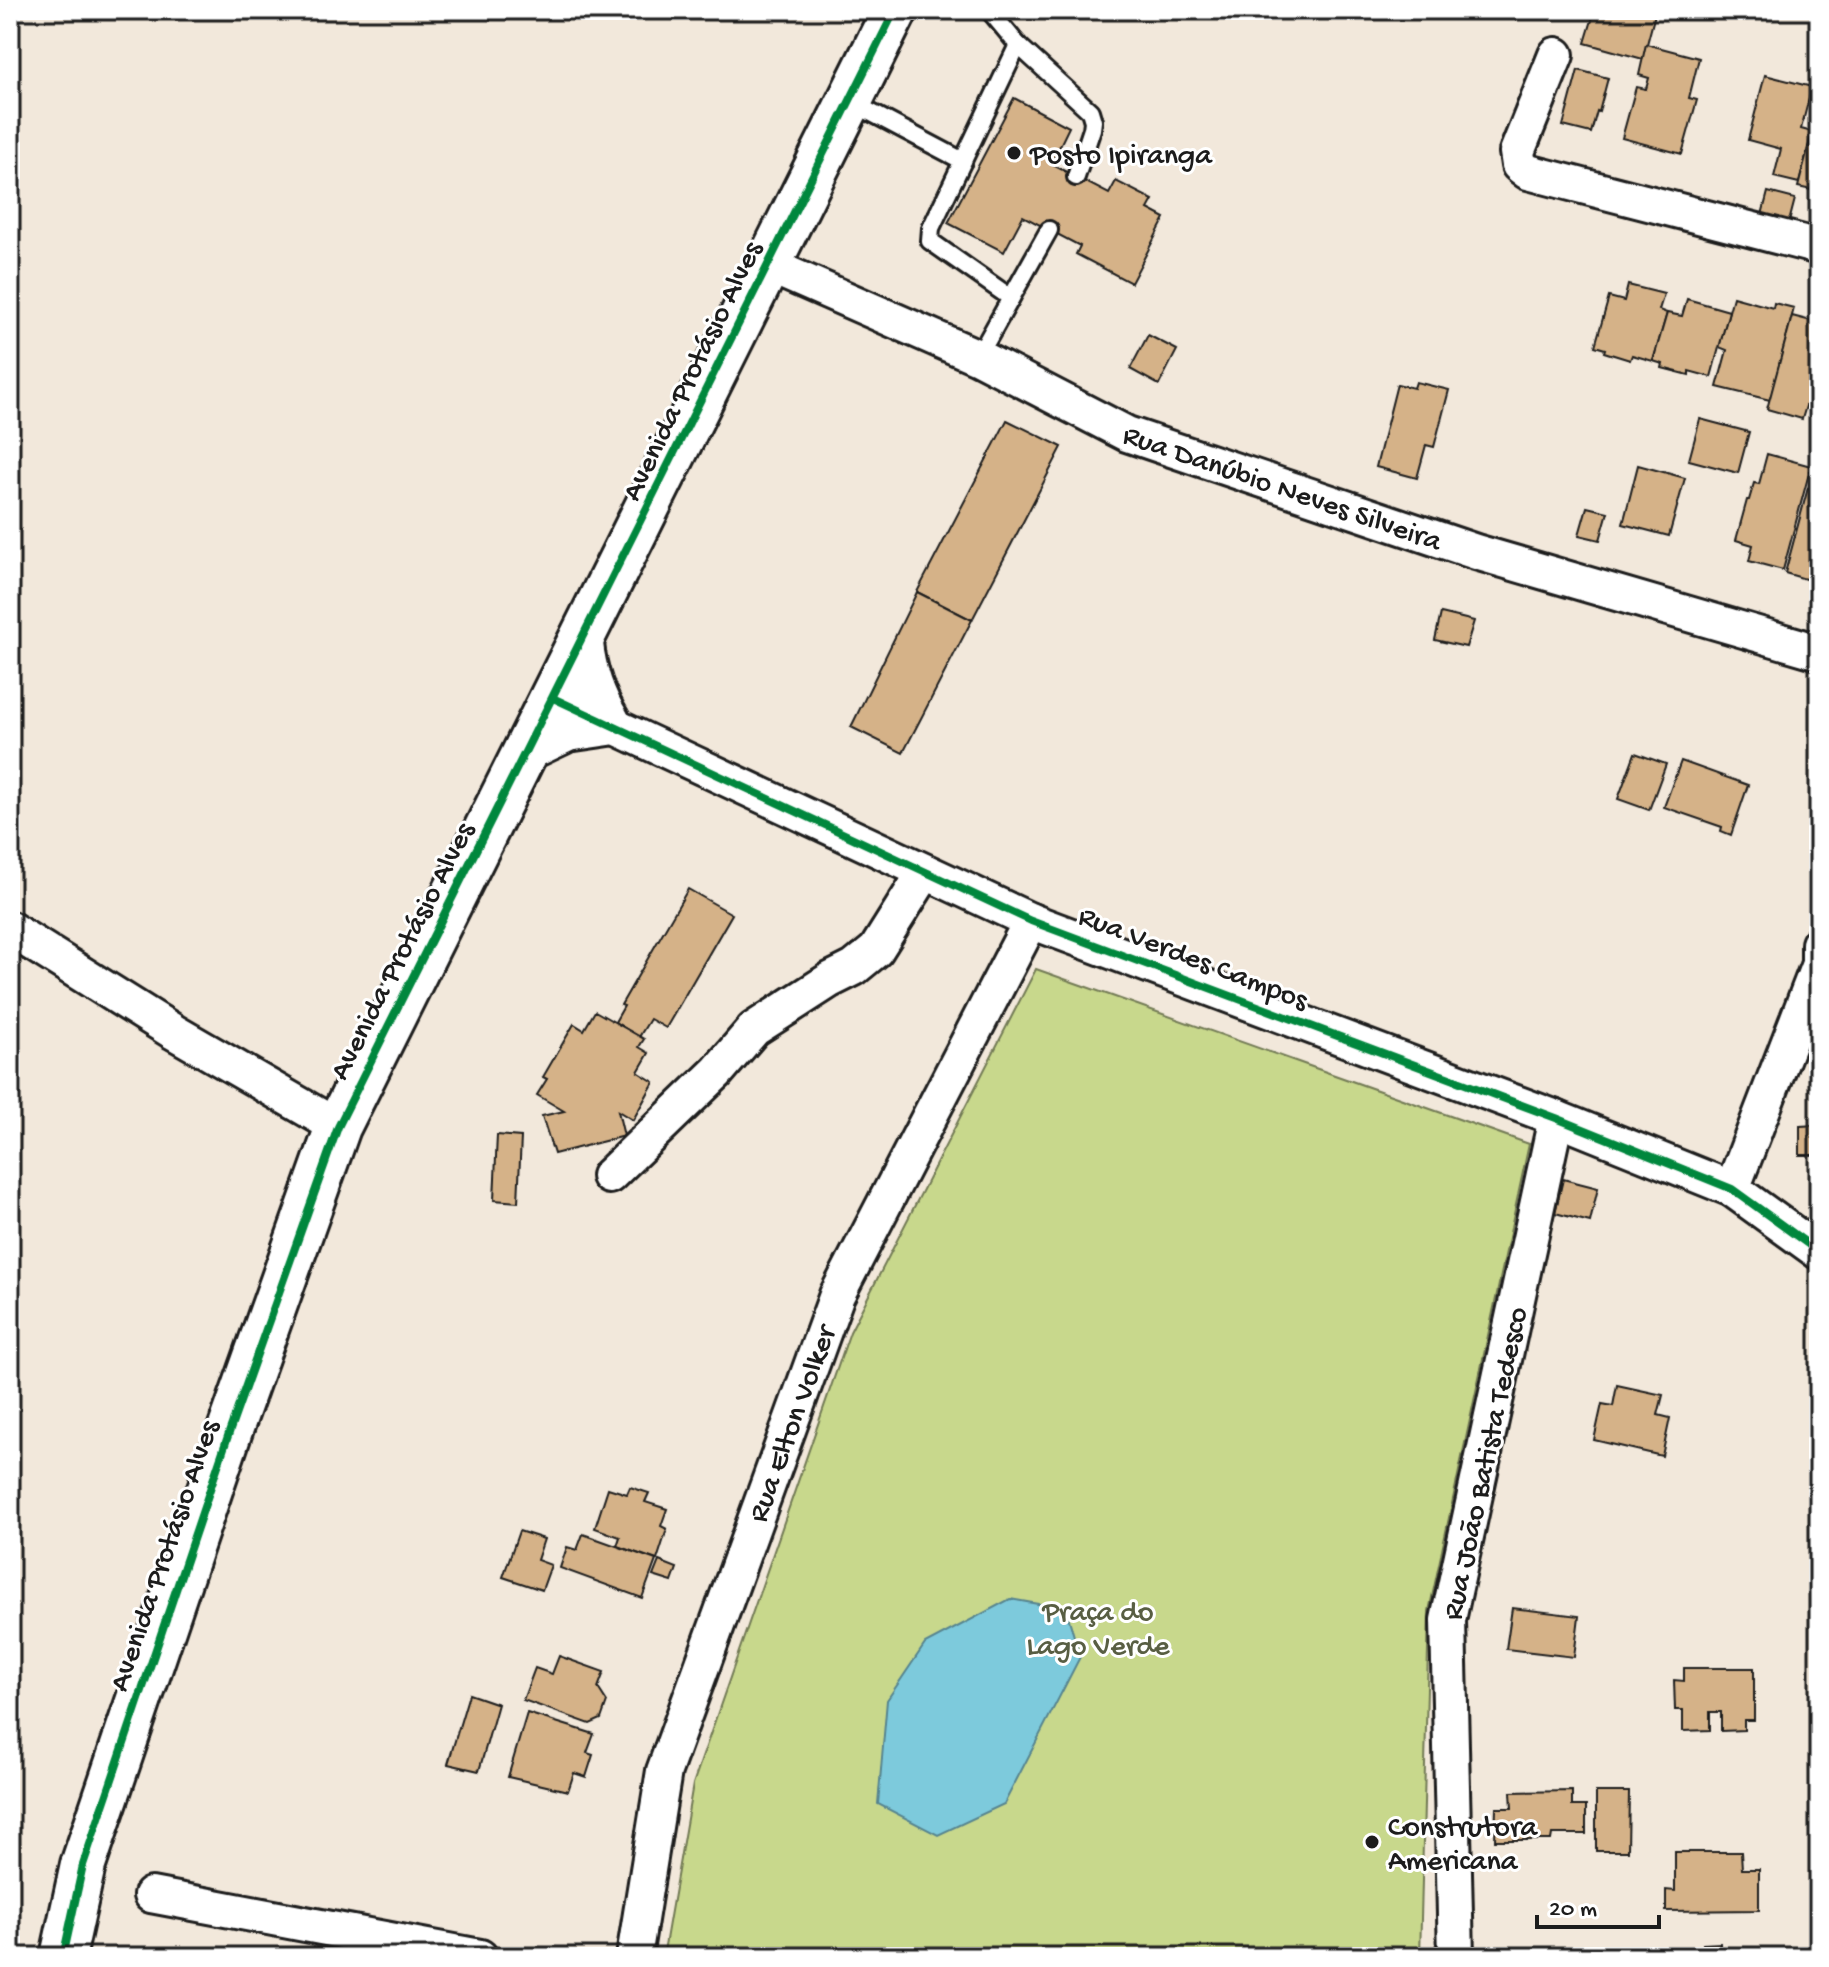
<svg xmlns="http://www.w3.org/2000/svg" width="1829" height="1967" font-family="'Gochi Hand',sans-serif">
<style>
.green{fill:#c8d88c;stroke:#727a54;stroke-width:2}
.water{fill:#7dcadc;stroke:#56848f;stroke-width:2}
.building{fill:#d5b288;stroke:#1c1c1c;stroke-width:2}
.lines{fill:none;stroke-linecap:round;stroke-linejoin:round}
.lane-casing{stroke:#1c1c1c;stroke-width:22}
.street-casing{stroke:#1c1c1c;stroke-width:40}
.primary-casing{stroke:#1c1c1c;stroke-width:50}
.lane{stroke:#fff;stroke-width:16}
.street{stroke:#fff;stroke-width:34}
.primary{stroke:#fff;stroke-width:44}
.cycleway-casing{stroke:#fff;stroke-width:13}
.cycleway{stroke:#00873e;stroke-width:8}
.poi-dot{fill:#1c1c1c;stroke:#fff;stroke-width:3}
.labels{text-anchor:middle;stroke-width:6;stroke-linejoin:round;paint-order:stroke}
.poi-label{font-size:30px;fill:#1c1c1c;stroke:#fff;text-anchor:start}
.street-label{font-size:30px;fill:#1c1c1c;stroke:#fff}
.park-label{font-size:30px;fill:#585e43;stroke:#fff}
</style>
<rect width="100%" height="100%" fill="#f2e8db"/>
<filter id="ink" filterUnits="userSpaceOnUse"><feTurbulence type="fractalNoise" baseFrequency=".0125" numOctaves="2"/><feDisplacementMap in="SourceGraphic" scale="16" xChannelSelector="R" yChannelSelector="G"/><feConvolveMatrix kernelMatrix="1 2 1 2 8 2 1 2 1" color-interpolation-filters="sRGB"/></filter>
<g filter="url(#ink)">
<polygon class="green" points="1036,969 1529,1144 1429,1611 1420,1957 663,1957 693,1784 850,1332"/>
<polygon class="water" points="1010,1599 1066,1609 1080,1657 1004,1804 938,1835 878,1804 887,1700 925,1644"/>
<g class="building">
<polygon points="1595,10 1641,10 1655,14 1643,59 1585,43"/>
<polygon points="1646,44 1699,58 1689,98 1697,100 1682,154 1622,138 1636,87 1646,89 1649,78 1639,75"/>
<polygon points="1578,70 1608,78 1599,112 1597,111 1591,133 1563,126"/>
<polygon points="1765,75 1812,87 1801,129 1812,132 1799,183 1774,177 1781,149 1748,140"/>
<polygon points="1014,98 1069,127 1051,164 1109,194 1116,181 1153,200 1148,209 1165,218 1131,283 1076,254 1080,246 1023,216 1004,252 948,223"/>
<polygon points="1819,107 1819,195 1815,194 1816,191 1798,187"/>
<polygon points="1768,192 1795,199 1789,222 1762,215"/>
<polygon points="1628,285 1664,294 1659,310 1667,313 1653,361 1632,355 1630,360 1604,352 1605,349 1595,346 1609,297 1624,301"/>
<polygon points="1733,297 1773,308 1774,303 1794,308 1770,400 1717,387 1727,350 1719,347"/>
<polygon points="1687,299 1729,311 1711,377 1689,371 1689,375 1662,368 1663,364 1653,361 1667,313 1682,316"/>
<polygon points="1792,316 1819,323 1819,410 1806,406 1802,419 1767,409"/>
<polygon points="1148,335 1177,350 1159,385 1130,369"/>
<polygon points="1416,382 1449,390 1434,447 1426,445 1417,478 1376,467 1397,384 1414,388"/>
<polygon points="1700,419 1749,432 1738,473 1689,460"/>
<polygon points="1007,420 1062,447 972,620 917,592"/>
<polygon points="1767,454 1811,466 1783,570 1749,561 1753,545 1736,540 1747,500 1749,500 1754,483 1759,484"/>
<polygon points="1638,465 1685,478 1669,536 1623,524"/>
<polygon points="1808,488 1819,493 1819,583 1785,573"/>
<polygon points="1587,507 1608,512 1600,540 1579,535"/>
<polygon points="917,592 972,620 903,753 851,727"/>
<polygon points="1441,613 1474,621 1466,647 1435,640"/>
<polygon points="1635,753 1666,764 1649,810 1618,799"/>
<polygon points="1681,761 1748,785 1731,835 1721,831 1722,827 1664,807"/>
<polygon points="688,889 732,914 666,1028 650,1019 639,1037 615,1022 624,1006 621,1005"/>
<polygon points="595,1011 644,1039 639,1047 649,1053 638,1072 654,1082 633,1120 618,1111 624,1136 554,1154 542,1116 564,1111 537,1095 547,1079 543,1077 574,1024 584,1030"/>
<polygon points="1818,1095 1819,1095 1819,1155 1800,1155 1800,1126 1817,1125"/>
<polygon points="497,1135 521,1137 518,1202 494,1200"/>
<polygon points="1563,1179 1598,1188 1590,1222 1555,1213"/>
<polygon points="1617,1385 1663,1395 1658,1415 1670,1418 1662,1456 1594,1440 1602,1404 1613,1406"/>
<polygon points="630,1487 649,1493 645,1502 667,1509 661,1526 667,1529 657,1560 617,1546 620,1537 595,1528 608,1488 627,1494"/>
<polygon points="519,1531 544,1539 537,1560 551,1565 542,1590 503,1577"/>
<polygon points="583,1534 656,1560 642,1598 560,1568 567,1547 577,1550"/>
<polygon points="659,1561 677,1568 672,1582 653,1576"/>
<polygon points="1512,1608 1579,1616 1574,1657 1506,1649"/>
<polygon points="559,1656 604,1672 598,1688 607,1702 601,1719 590,1724 523,1700 535,1668 552,1674"/>
<polygon points="1684,1668 1754,1668 1754,1720 1744,1720 1744,1730 1721,1731 1721,1712 1710,1712 1710,1730 1683,1731 1683,1710 1675,1710 1674,1680 1684,1681"/>
<polygon points="469,1694 498,1704 479,1771 448,1764"/>
<polygon points="527,1713 594,1734 587,1753 593,1755 586,1777 574,1773 568,1791 508,1777"/>
<polygon points="1572,1791 1572,1806 1586,1806 1586,1834 1552,1834 1551,1840 1495,1840 1496,1808 1512,1808 1511,1792"/>
<polygon points="1596,1792 1629,1792 1628,1851 1596,1851"/>
<polygon points="1675,1852 1741,1852 1742,1869 1759,1869 1759,1910 1666,1911 1666,1890 1675,1891"/>
<polygon points="1720,1943 1720,1957 1703,1957 1703,1944"/>
</g>
<g class="lines">
<defs>
<g id="lane">
<polyline points="989,10 1018,45 1090,111 1093,121 1092,129 1076,177"/>
<polyline points="851,102 963,161"/>
<polyline points="1011,298 930,241 931,228 1018,45"/>
<polyline points="978,357 1049,230"/>
</g>
<g id="street">
<polyline points="1556,55 1517,152 1519,165 1528,172 1819,247"/>
<polyline points="768,265 978,357 1127,434 1476,552 1819,652"/>
<polyline points="586,713 1031,921 1556,1118 1732,1189 1819,1252"/>
<polyline points="10,929 174,1032 338,1127"/>
<polyline points="609,1176 717,1072 754,1029 830,980 854,968 876,950 925,872"/>
<polyline points="1732,1189 1819,964 1819,944"/>
<polyline points="151,1895 480,1957"/>
<polyline points="634,1957 664,1771 837,1295 1031,921"/>
<polyline points="1456,1957 1448,1620 1556,1118"/>
</g>
<g id="primary">
<path d="M529 747 567 729 608 723C592 697 584 673 581 644"/>
<polyline points="63,1957 83,1865 230,1430 338,1127 895,10"/>
</g>
</defs>
<use href="#lane" class="lane-casing"/>
<use href="#street" class="street-casing"/>
<use href="#primary" class="primary-casing"/>
<use href="#lane" class="lane"/>
<use href="#street" class="street"/>
<use href="#primary" class="primary"/>
<defs>
<g id="cycleway">
<polyline points="553,698 1031,921 1556,1118 1732,1189 1819,1252"/>
<polyline points="63,1957 83,1865 230,1430 338,1127 895,10"/>
</g>
</defs>
<use href="#cycleway" class="cycleway-casing"/>
<use href="#cycleway" class="cycleway"/>
</g>
</g>
<g class="poi-dot">
<circle cx="1014" cy="153" r="8"/>
<circle cx="1372" cy="1842" r="8"/>
</g>
<g class="labels">
<g class="poi-label">
<text x="1030" y="163">Posto Ipiranga</text>
<text x="1388" y="1835">Construtora<tspan x="1388" dy="34">Americana</tspan></text>
</g>
<g class="street-label">
<text transform="translate(690 370) rotate(-64)" y="10">Avenida Protásio Alves</text>
<text transform="translate(1283 486) rotate(19)" y="10">Rua Danúbio Neves Silveira</text>
<text transform="translate(400 950) rotate(-63)" y="10">Avenida Protásio Alves</text>
<text transform="translate(1194 956) rotate(21)" y="10">Rua Verdes Campos</text>
<text transform="translate(790 1423) rotate(-70)" y="10">Rua Elton Volker</text>
<text transform="translate(1483 1463) rotate(-78)" y="10">Rua João Batista Tedesco</text>
<text transform="translate(162 1555) rotate(-71)" y="10">Avenida Protásio Alves</text>
</g>
<g class="park-label">
<text x="1098" y="1620">Praça do<tspan x="1098" dy="34">Lago Verde</tspan></text>
</g>
</g>
<rect width="1829" height="1967" fill="none" stroke="#fff" stroke-width="40"/>
<rect x="20" y="20" width="1789" height="1927" fill="none" stroke="#1c1c1c" stroke-width="3" filter="url(#ink)"/>
<path d="M1537 1915v12h122v-12" fill="none" stroke="#1c1c1c" stroke-width="4"/>
<text x="1549" y="1915" font-size="24" fill="#1c1c1c" stroke="#ffffff" stroke-width="6" paint-order="stroke">20 m</text>
</svg>
